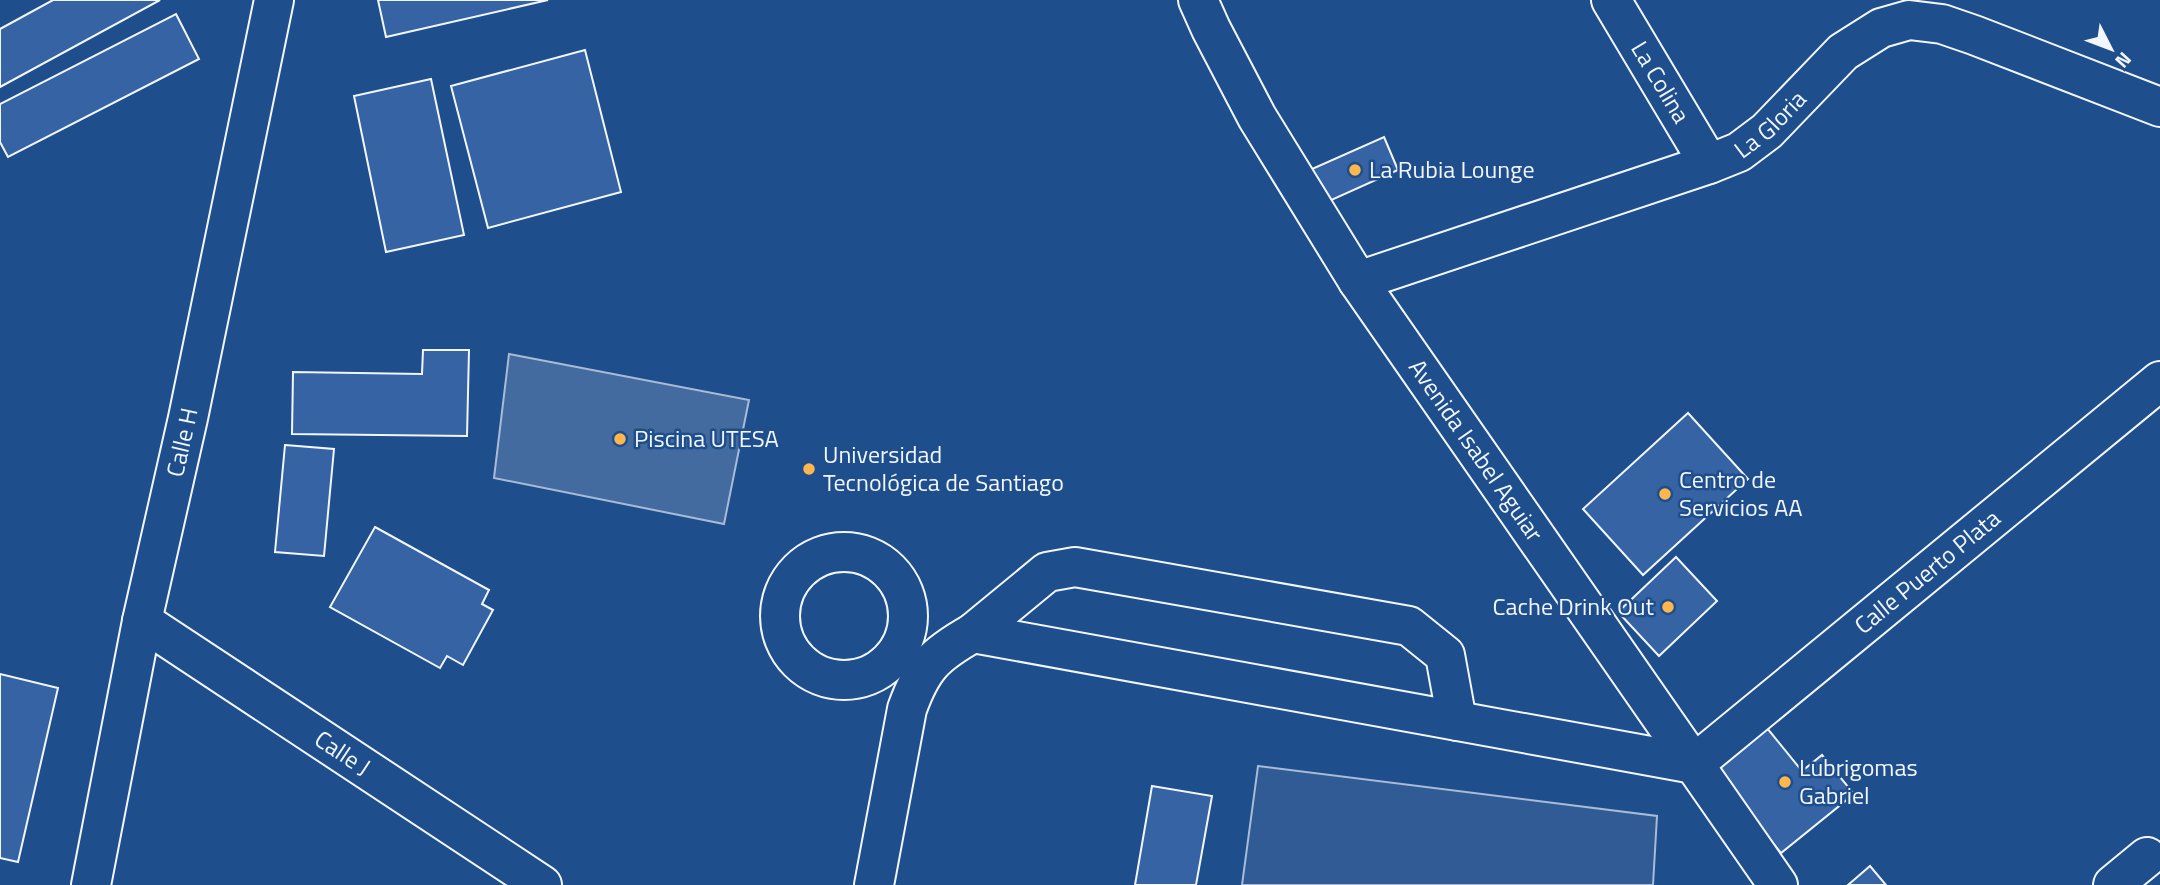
<svg xmlns="http://www.w3.org/2000/svg" width="2160" height="885" font-family="'Titillium Web',sans-serif">
<style>
.built{fill:#305b95;stroke:#a8bbd7;stroke-width:2}
.water{fill:#446ba0;stroke:#a8bbd7;stroke-width:2}
.building{fill:#3563a3;stroke:#f2f6ff;stroke-width:2}
.lines{fill:none;stroke-linecap:round;stroke-linejoin:round}
.minor-casing{stroke:#f2f6ff;stroke-width:42}
.major-casing{stroke:#f2f6ff;stroke-width:42}
.minor{stroke:#1f4e8c;stroke-width:38}
.major{stroke:#1f4e8c;stroke-width:38}
.poi-dot{fill:#ffb74d;stroke:#1f4e8c;stroke-width:2.5}
.labels{text-anchor:middle;stroke-width:5;stroke-linejoin:round;paint-order:stroke}
.street-label{font-size:24px;fill:#f2f6ff;stroke:#1f4e8c}
.poi-label{font-size:24px;fill:#f2f6ff;stroke:#1f4e8c;text-anchor:start}
</style>
<rect width="100%" height="100%" fill="#1f4e8c"/>
<polygon class="built" points="1258,766 1657,816 1653,885 1242,885"/>
<polygon class="water" points="509,354 749,400 724,524 494,478"/>
<g class="building">
<polygon points="53,0 160,0 0,87 0,29"/>
<polygon points="378,0 548,0 386,37"/>
<polygon points="176,14 199,59 8,157 0,142 0,104"/>
<polygon points="585,50 621,192 488,228 451,86"/>
<polygon points="431,79 464,235 386,252 354,96"/>
<polygon points="1384,137 1398,170 1327,202 1312,169"/>
<polygon points="423,350 469,350 467,436 292,434 293,372 422,374"/>
<polygon points="1688,413 1748,479 1643,575 1583,509"/>
<polygon points="285,445 334,449 324,556 275,552"/>
<polygon points="375,527 489,590 482,604 493,610 463,665 447,656 440,668 330,607"/>
<polygon points="1676,557 1717,601 1659,656 1618,612"/>
<polygon points="0,674 58,688 18,862 0,858"/>
<polygon points="1767,728 1802,771 1822,755 1854,794 1781,853 1715,771"/>
<polygon points="1152,786 1212,796 1196,885 1135,885"/>
<polygon points="1870,866 1886,885 1848,885"/>
</g>
<g class="lines">
<defs>
<g id="minor">
<path id="s1" d="M1611 0 1709 164"/>
<path id="s2" d="M1358 281 1709 164 1739 152 1767 131 1843 52 1881 28 1909 20 1942 24 1974 35 2160 107"/>
<circle cx="844" cy="616" r="64"/>
<path id="s3" d="M142 621 542 885"/>
<polyline points="973,633 1047,572 1075,567 1409,626 1445,655 1457,721"/>
<path id="s4" d="M91 885 142 621 188 418 274 0"/>
<path id="s5" d="M874 885 907 709C922 667 934 655 973 633L1694 764 2160 381"/>
<polyline points="2113,885 2147,857"/>
</g>
<g id="major">
<path id="s6" d="M1198 0 1211 29 1257 117 1358 281 1778 885"/>
</g>
</defs>
<use href="#minor" class="minor-casing"/>
<use href="#major" class="major-casing"/>
<use href="#minor" class="minor"/>
<use href="#major" class="major"/>
</g>
<g class="poi-dot">
<circle cx="1355" cy="170" r="7"/>
<circle cx="620" cy="439" r="7"/>
<circle cx="809" cy="469" r="7"/>
<circle cx="1665" cy="494" r="7"/>
<circle cx="1668" cy="607" r="7"/>
<circle cx="1785" cy="782" r="7"/>
</g>
<g class="labels">
<g class="street-label">
<text dy="8" stroke="none"><textPath href="#s1" startOffset="96">La Colina</textPath></text>
<text dy="8" stroke="none"><textPath href="#s2" startOffset="444">La Gloria</textPath></text>
<text dy="8" stroke="none"><textPath href="#s4" startOffset="452">Calle H</textPath></text>
<text dy="8" stroke="none"><textPath href="#s6" startOffset="530">Avenida Isabel Aguiar</textPath></text>
<text dy="8" stroke="none"><textPath href="#s5" startOffset="1318">Calle Puerto Plata</textPath></text>
<text dy="8" stroke="none"><textPath href="#s3" startOffset="240">Calle J</textPath></text>
</g>
<g class="poi-label">
<text x="1369" y="178">La Rubia Lounge</text>
<text x="634" y="447">Piscina UTESA</text>
<text x="823" y="463">Universidad<tspan x="823" dy="28">Tecnológica de Santiago</tspan></text>
<text x="1679" y="488">Centro de<tspan x="1679" dy="28">Servicios AA</tspan></text>
<text x="1654" y="615" text-anchor="end">Cache Drink Out</text>
<text x="1799" y="776">Lubrigomas<tspan x="1799" dy="28">Gabriel</tspan></text>
</g>
</g>
<g transform="translate(2111 49) rotate(132)" stroke="#1f4e8c" stroke-width="5" paint-order="stroke">
<path d="M0-5L12 26L0 18L-12 26Z" fill="#f2f6ff"/>
<text y="-10" font-size="19" font-weight="bold" text-anchor="middle" fill="#f2f6ff">N</text>
</g>
</svg>
